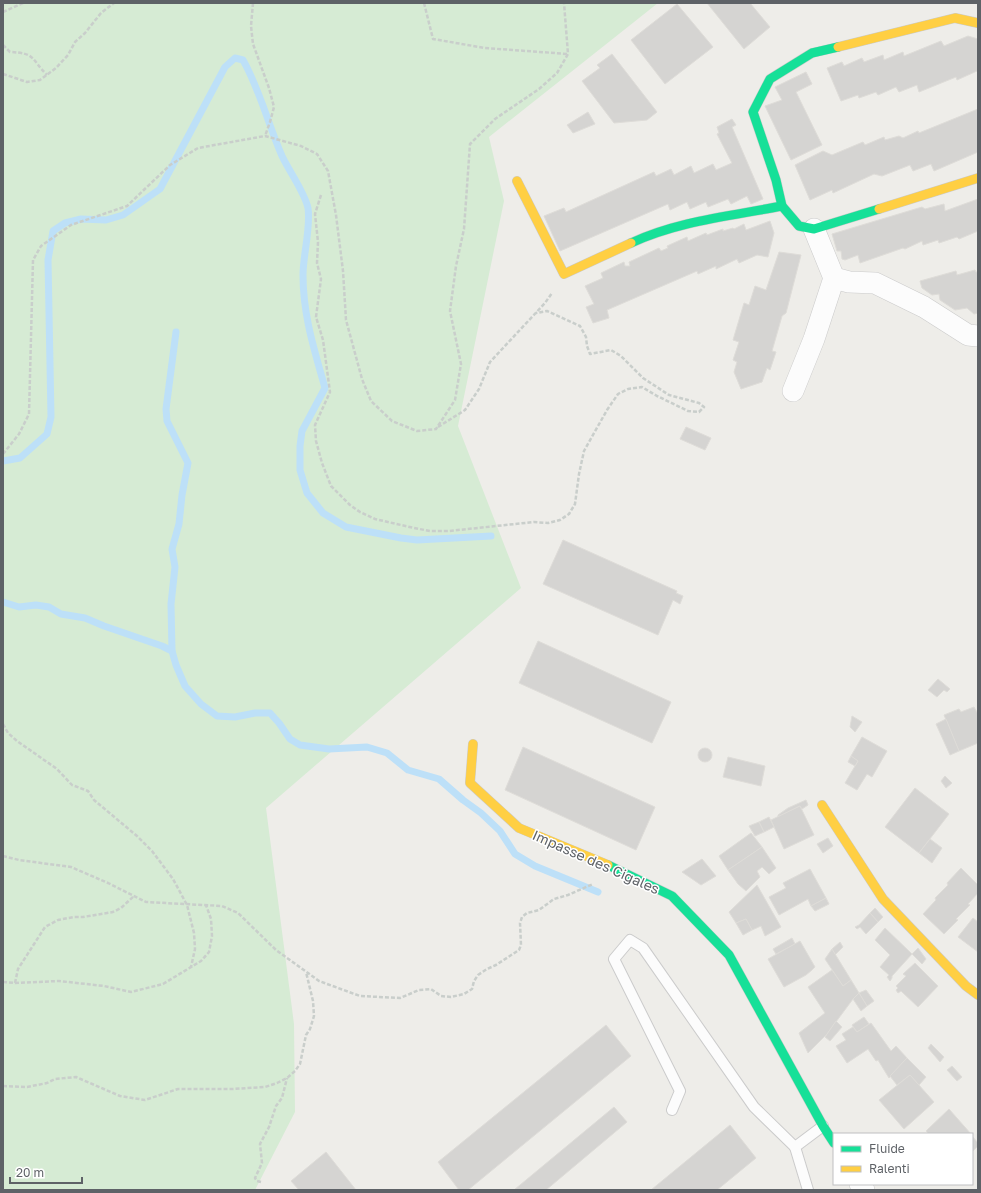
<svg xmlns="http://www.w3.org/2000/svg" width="981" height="1193" font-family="'Golos Text',sans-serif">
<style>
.green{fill:#d6ebd4}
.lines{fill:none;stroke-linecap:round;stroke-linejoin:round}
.stream{stroke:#bde0f8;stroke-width:7}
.building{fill:#d5d4d2;stroke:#dedcd8}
.lane-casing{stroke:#cbcbcb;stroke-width:12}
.street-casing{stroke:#cbcbcb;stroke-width:22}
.fast-casing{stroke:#cacac9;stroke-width:10}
.slow-casing{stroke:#cacac9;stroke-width:10}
.path{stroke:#c9cecb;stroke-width:2.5;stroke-dasharray:4 2;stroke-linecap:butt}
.lane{stroke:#fcfcfc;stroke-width:10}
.street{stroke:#fcfcfc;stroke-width:21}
.fast{stroke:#16e098;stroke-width:9}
.slow{stroke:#ffcf43;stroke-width:9}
.labels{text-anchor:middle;stroke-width:3;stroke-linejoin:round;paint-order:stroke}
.street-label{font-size:14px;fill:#5e6267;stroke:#fff}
</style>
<rect width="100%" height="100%" fill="#eeede9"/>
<polygon class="green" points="3,3 658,3 489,137 504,201 458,426 521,588 266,808 294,1024 295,1112 255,1190 3,1190"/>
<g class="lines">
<g class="stream">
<path d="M3 461 20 458 47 434 51 417 48 260 53 231 65 223 81 219 106 220 123 215 160 189 225 67 235 58 243 60C260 90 268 124 282 156 289 171 305 193 308 208 311 227 303 255 303 275 303 315 314 349 325 388L302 431 300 446V470L307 493 323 513 346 527 401 538 417 540 491 536"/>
<polyline points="3,602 19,607 36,605 49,607 61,614 85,618 104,626 162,646 172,651 176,665 185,686 201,704 217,716 235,717 255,713 270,713 279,723 290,739 300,745 329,749 367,747 387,753 408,770 439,779 463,800 481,813 500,831 515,854 535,866 598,892"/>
<polyline points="172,651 171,604 175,567 172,549 179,524 182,495 188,463 167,421 166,409 176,332"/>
</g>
</g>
<g class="building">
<polygon points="707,3 750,3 770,27 744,49"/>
<polygon points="677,4 713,47 665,84 631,40"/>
<polygon points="968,36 978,39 978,73 977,71 957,80 956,77 919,92 917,85 899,92 896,87 878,95 876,92 859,98 858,95 841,101 827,68 842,62 844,66 862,58 864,62 883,55 884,60 903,52 904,56 941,41 944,46"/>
<polygon points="612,54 657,112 647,120 614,123 582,81 600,68 597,65"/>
<polygon points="806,72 812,84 796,92 822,145 791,160 765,106 782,100 775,87"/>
<polygon points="978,109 978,152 934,171 931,164 913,171 910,165 882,176 874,174 833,193 832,190 810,200 795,165 823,151 832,155 863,142 865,145 884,137 885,140 899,136 903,138 918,131 919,133"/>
<polygon points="588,112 595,124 573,133 567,125"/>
<polygon points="732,119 736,125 732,127 763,199 751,204 747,196 731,204 728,199 708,207 706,202 690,209 687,202 670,210 668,204 560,251 544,216 564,208 566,212 654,172 656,176 671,169 674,175 691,166 694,173 713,164 716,170 732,163 717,134 719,133 717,127"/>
<polygon points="978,199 978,231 959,239 957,237 939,243 938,240 923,245 922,241 905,249 903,248 860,263 858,255 845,260 842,259 841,251 837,251 832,234 922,207 925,209 944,204 945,211"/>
<polygon points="770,221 774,233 768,257 757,255 739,263 737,259 716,269 716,266 698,274 697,271 607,310 609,318 593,323 586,307 594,304 585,286 603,278 601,273 624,262 625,266 630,266 629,262 659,248 661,251 668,248 667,246 687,237 688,241 706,233 707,235 723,229 723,231 733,228 734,229 744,224 746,230"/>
<polygon points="779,252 801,255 786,313 782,316 772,351 776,352 770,370 767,368 762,382 741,389 734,372 737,362 733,360 739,342 733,340 744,303 749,305 755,286 766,290"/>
<polygon points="975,270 976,272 978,272 978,313 974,314 967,308 955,310 940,300 939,294 932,295 922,288 920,281 956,271 957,275"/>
<polygon points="686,427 711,438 705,450 680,439"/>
<polygon points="563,540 677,591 676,593 683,596 680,604 673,600 658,635 543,584"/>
<polygon points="538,641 671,702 652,743 519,683"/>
<polygon points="938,679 950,689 947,692 944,690 937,697 928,690"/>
<polygon points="974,707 978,714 978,743 959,751 944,715 959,709 961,712"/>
<polygon points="852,716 862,722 855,732 850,727"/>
<polygon points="946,719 959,751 950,755 936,724"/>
<polygon points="862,737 887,751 872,777 867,774 857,790 845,783 858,761 851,756"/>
<polygon points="523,747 655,807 636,850 505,790"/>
<circle cx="705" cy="755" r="7"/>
<polygon points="851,756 858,761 855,766 848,762"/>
<polygon points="728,757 765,766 761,786 723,777"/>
<polygon points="945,776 952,783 946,788 941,781"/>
<polygon points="915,788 949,814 919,853 885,827"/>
<polygon points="806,800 808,805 802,809 800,806 778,817 778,815 788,808"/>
<polygon points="800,806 814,835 784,849 771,820"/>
<polygon points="769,817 774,827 764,832 759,822"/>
<polygon points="759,822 764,832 755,836 749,826"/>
<polygon points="751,833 762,847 728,870 719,856"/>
<polygon points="828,838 833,846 823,853 817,844"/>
<polygon points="930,839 942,848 932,863 919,853"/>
<polygon points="762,847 776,868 769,874 762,867 757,871 760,877 746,891 738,884 728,870"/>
<polygon points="702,859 716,876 701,885 682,872"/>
<polygon points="961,868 978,885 978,893 968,904 970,905 956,919 958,920 944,934 923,914 936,900 935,898 948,885 947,883"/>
<polygon points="810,869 826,898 811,906 808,899 779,915 769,897 786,888 783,883"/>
<polygon points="757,885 781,927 765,936 761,926 752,930 746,919 736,923 729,912"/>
<polygon points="826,898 829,904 815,911 811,906"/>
<polygon points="875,908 883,917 878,922 870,913"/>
<polygon points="870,913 878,922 866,934 860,927 857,929 855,927 859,925"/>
<polygon points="973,918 978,922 978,952 958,937"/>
<polygon points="746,919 752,930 743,935 736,923"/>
<polygon points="885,928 912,954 892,976 892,978 890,981 887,977 889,975 880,967 890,955 875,940"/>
<polygon points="792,938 795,944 776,954 773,949"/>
<polygon points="800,941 815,967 812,970 806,975 784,987 768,959"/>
<polygon points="840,942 843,947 835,955 832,949"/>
<polygon points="918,948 926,959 922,964 912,954"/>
<polygon points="832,949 851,980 843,986 825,959"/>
<polygon points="915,963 938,986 918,1007 901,991 898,993 896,990 898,988 896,986 906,976 903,974"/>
<polygon points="832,970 843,986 851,980 859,993 853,999 827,1034 808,1053 799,1033 825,1013 808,987"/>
<polygon points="866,990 874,1001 867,1006 859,993"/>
<polygon points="859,993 867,1006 861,1011 853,999"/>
<polygon points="864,1017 869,1024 857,1032 852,1025"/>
<polygon points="836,1021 842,1027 830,1041 825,1037"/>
<polygon points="871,1023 891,1051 896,1046 907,1058 889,1078 878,1060 876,1061 868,1049 847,1063 836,1046 846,1040 842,1034 853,1027 857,1032"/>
<polygon points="606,1025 631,1056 468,1190 459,1190 438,1162"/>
<polygon points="931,1044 944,1057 940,1062 928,1048"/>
<polygon points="907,1058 926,1077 919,1085 910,1075 897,1085 890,1076"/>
<polygon points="952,1066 962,1077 957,1081 947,1070"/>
<polygon points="910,1075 934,1102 904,1129 879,1100"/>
<polygon points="614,1107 627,1122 546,1190 514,1190"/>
<polygon points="949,1109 971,1134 929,1134 926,1131"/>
<polygon points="730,1125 756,1158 717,1190 651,1190"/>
<polygon points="972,1136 978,1143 978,1146 972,1152"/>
<polygon points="326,1152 356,1190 299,1190 291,1181"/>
</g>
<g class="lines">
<defs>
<g id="lane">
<polyline points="672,1110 680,1091 614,959 630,940 643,948 754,1107 795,1147"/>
<polyline points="808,1190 795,1147 823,1126"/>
</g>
<g id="street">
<polyline points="834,278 849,282 875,283 924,307 968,335 978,336"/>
<polyline points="793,391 814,339 834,278 814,229"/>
<polyline points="860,1184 864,1190"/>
</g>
<g id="fast">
<polyline points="838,47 812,53 770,79 753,112 776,180 782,206 799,226 814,229 879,209"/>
<path d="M631 243C678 221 731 216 782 206"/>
<polyline points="608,865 672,896 729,955 823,1126 834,1143"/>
</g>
<g id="slow">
<polyline points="838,47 955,18 978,23"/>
<polyline points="517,181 564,274 631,243"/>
<polyline points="879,209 978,178"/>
<polyline points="473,744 470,783 519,828 608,865"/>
<polyline points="822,805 883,899 966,986 978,995"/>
</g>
</defs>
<use href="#lane" class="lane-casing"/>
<use href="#street" class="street-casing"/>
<use href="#fast" class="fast-casing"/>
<use href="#slow" class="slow-casing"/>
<g class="path">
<polyline points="253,3 251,26 253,44 269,88 274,107 270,122 265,136"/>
<polyline points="424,3 433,39 485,48 568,54"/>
<polyline points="3,12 23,3"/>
<path d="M3 45 10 52C36 53 31 59 47 75"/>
<polyline points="3,74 27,82 40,80 56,68 68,55 75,42 85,33 101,13 114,3"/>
<polyline points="321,195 315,214 318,242 317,263 321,279 316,317 323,340 330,392 315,425 316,441 322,463 331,486 350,505 360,512 375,519 414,528 430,531 449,531 534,522 548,523 560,520 569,514 575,504 579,474 584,451 607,410 618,394 628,389 642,387 657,396 688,411 699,412 704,407 699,403 669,395 643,378 621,356 611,350 590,354 587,346 586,337 580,326 547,311 536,313"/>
<polyline points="438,427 465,410 479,389 490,362 545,303 552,293"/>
<polyline points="3,454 19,434 29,414 33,260 41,246 71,225 127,206 170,165 198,148 265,136 301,146 317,154 328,171 336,215 343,271 346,320 362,379 371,401 392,421 417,431 436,429 455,400 461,364 450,311 456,266 464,229 470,144 495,119 539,89 557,73 568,54 564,3"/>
<polyline points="3,724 8,733 17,741 57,769 72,785 88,791 94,800 137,836 152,851 173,879 187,905 194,933 195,949 191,967"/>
<polyline points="3,856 19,860 71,867 108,883 146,902 222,906 238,913 276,950 319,981 360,996 400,998 419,990 431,989 441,996 451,997 464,994 472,989 474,981 478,975 487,969 496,965 519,950 521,945 520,923 522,917 527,913 539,910 554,899 568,895 593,884"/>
<polyline points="3,982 15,983 59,981 104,986 131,992 163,984 201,961 209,952 212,936 211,919 206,905"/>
<polyline points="15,983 18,969 45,927 58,920 74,917 83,917 113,912 121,908 134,896"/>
<polyline points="3,1086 27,1087 47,1083 55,1079 76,1077 120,1096 145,1100 178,1089 233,1089 265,1087 277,1083 287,1078 295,1071 300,1064 306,1035 310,1029 314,1016 313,1001 306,972"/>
<polyline points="261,1182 257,1181 255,1178 262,1163 260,1144 269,1127 276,1106 282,1098 287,1078"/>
</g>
<use href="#lane" class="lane"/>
<use href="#street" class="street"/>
<use href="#fast" class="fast"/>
<use href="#slow" class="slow"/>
</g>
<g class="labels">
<g class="street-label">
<text transform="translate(596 862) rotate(24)" y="5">Impasse des Cigales</text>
</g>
</g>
<rect width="981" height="1193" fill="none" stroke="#5e6267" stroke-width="8"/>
<rect x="833" y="1133" width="140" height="52" fill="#ffffff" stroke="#bfc0c2"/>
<rect x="841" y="1146" width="20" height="6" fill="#16e098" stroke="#bfc0c2"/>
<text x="869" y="1153" font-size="12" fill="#5e6267">Fluide</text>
<rect x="841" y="1166" width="20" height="6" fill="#ffcf43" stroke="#bfc0c2"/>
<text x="869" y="1173" font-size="12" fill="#5e6267">Ralenti</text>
<path d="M10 1177v6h72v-6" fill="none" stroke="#5e6267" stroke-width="2"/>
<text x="16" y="1177" font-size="12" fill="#5e6267" stroke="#ffffff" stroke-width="3" paint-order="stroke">20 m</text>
</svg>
